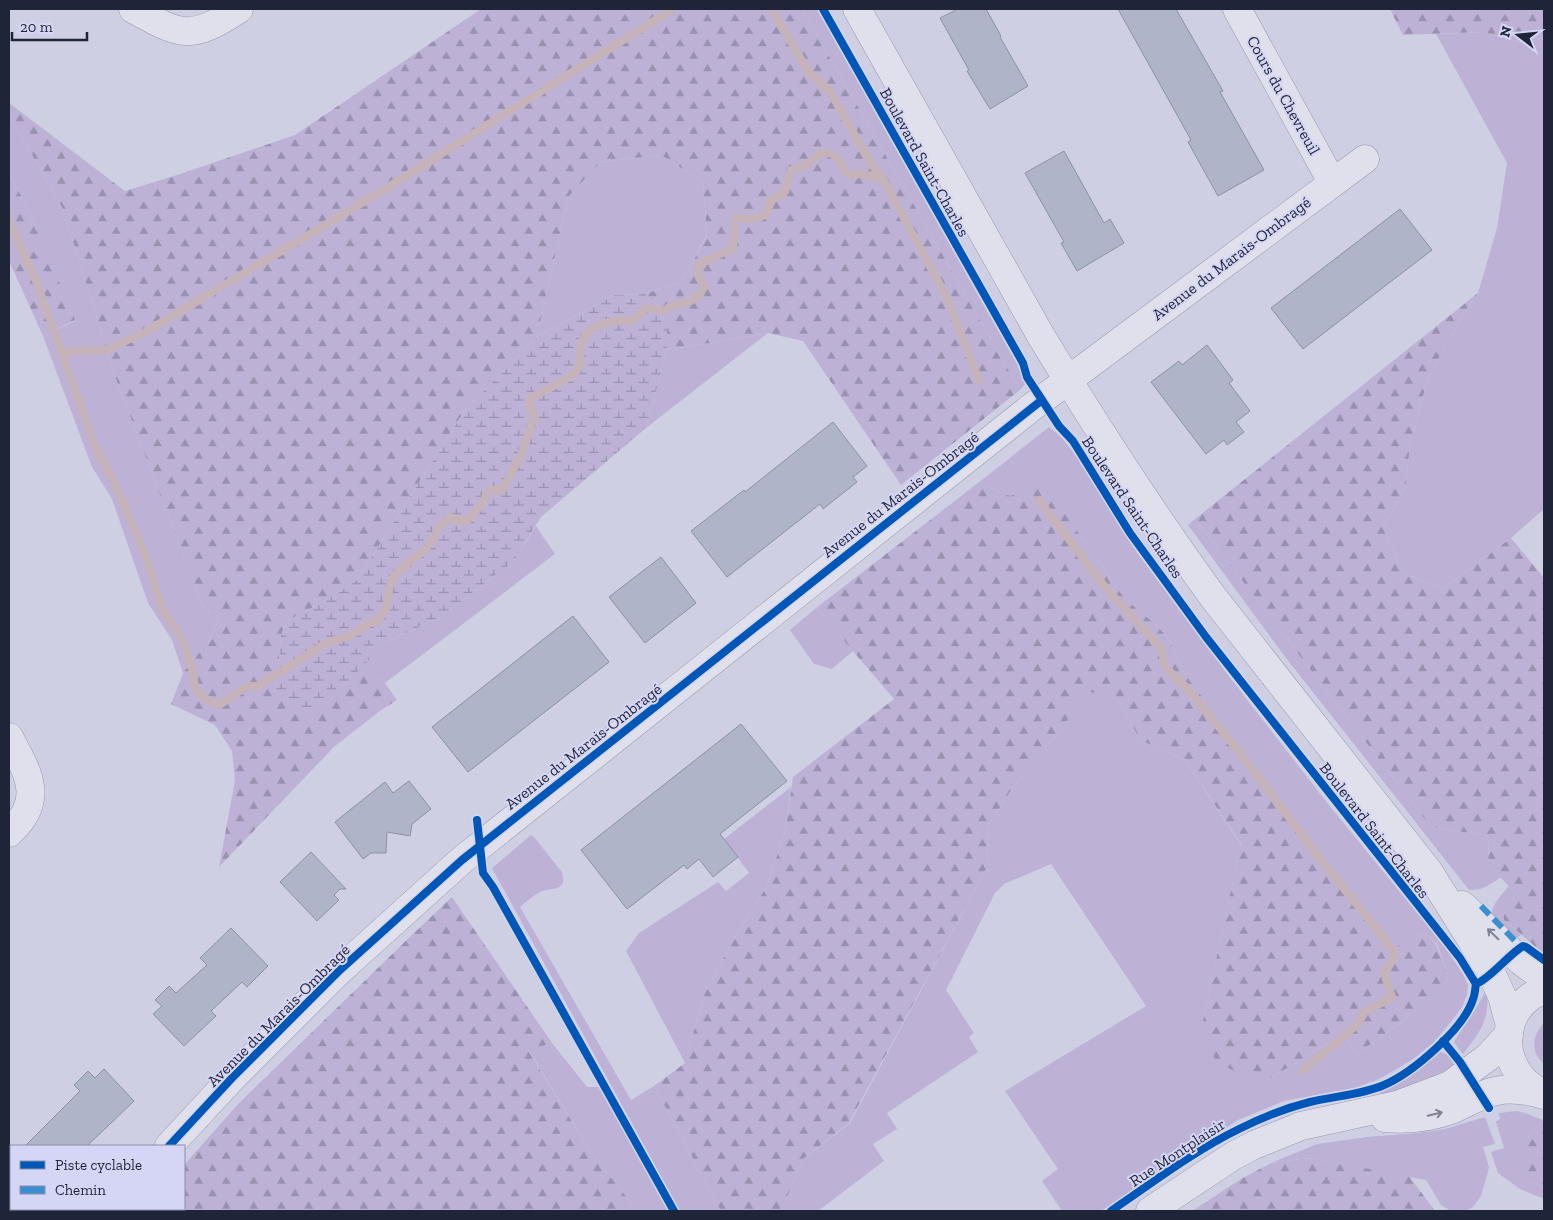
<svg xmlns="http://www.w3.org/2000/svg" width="1553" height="1220" font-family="'Zilla Slab',serif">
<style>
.grass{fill:#bdb2d6}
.forest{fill:url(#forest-firs)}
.wetland{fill:url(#wetland-marsh)}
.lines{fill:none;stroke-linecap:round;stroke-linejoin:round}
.stream{stroke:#c5b3b9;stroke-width:8}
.building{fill:#b0b4c8;stroke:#8e91a4}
.minor-casing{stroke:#9799aa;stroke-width:29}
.tertiary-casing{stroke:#9799aa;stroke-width:29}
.minor{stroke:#e0e0ec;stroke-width:28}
.tertiary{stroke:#e0e0ec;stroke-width:28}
.quiet{stroke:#398fcf;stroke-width:6;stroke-dasharray:12 6;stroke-linecap:butt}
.cycleway-casing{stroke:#d5d5f5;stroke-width:11}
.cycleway{stroke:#0057b8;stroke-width:8}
.oneway{stroke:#808292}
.labels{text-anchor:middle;stroke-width:4;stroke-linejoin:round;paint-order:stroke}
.street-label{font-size:16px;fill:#1f2538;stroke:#d5d5f5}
</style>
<defs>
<pattern id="forest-firs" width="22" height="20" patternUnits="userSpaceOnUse" patternTransform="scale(1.25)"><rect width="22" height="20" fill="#bdb2d6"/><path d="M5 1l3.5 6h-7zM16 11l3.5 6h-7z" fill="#9991af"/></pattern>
<pattern id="wetland-marsh" width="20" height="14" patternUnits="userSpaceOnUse" patternTransform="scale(1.25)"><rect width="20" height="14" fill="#bdb2d6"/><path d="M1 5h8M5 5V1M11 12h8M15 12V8" fill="none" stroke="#9991af"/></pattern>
</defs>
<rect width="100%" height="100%" fill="#cfcfe4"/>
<g class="grass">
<polygon points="802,9 817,9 1027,382 1020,390"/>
<polygon points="1484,32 1519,42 1544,38 1544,509 1511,538 1442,589 1404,573 1383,527 1406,486 1410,443 1428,378 1464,313 1478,293 1497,228 1507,163 1436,34"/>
<polygon points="9,115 63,209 116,379 203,607 219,620 208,642 183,673 172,640 148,603 112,499 92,467 43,336 75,321 30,213 9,173"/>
<polygon points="661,155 703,182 707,235 682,281 645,294 614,295 537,337 568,197 601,162"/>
<polygon points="768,333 646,428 667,350"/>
<polygon points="1049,427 1061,437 1076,456 1138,554 1228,675 1328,804 1444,946 1463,974 1468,985 1467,995 1462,1007 1450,1023 1433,1043 1413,1059 1395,1070 1377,1080 1354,1088 1284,1101 1238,1120 1101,1211 1062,1211 1042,1181 1058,1169 1005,1091 1146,1006 1051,864 1004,884 995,893 946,990 974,1033 969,1037 978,1052 887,1113 897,1129 873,1144 884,1161 818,1211 781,1211 803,1159 850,1123 987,867 988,826 1013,787 1064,726 1084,689 1118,699 1140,740 1185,760 1241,845 1202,1025 1261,1084 1343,1034 1357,1054 1404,1020 1434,995 1447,981 1448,974 1437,944 1428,936 1413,933 1393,951 1184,673 1169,639 1155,624 1124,598 1097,558 1075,528 1010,496 978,483"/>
<path d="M1195 519 1431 827 1489 836 1488 864 1501 877C1491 884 1482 891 1469 890L1286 658 1188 525Z"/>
<polygon points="536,526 555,554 385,683 362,666 386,642 439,618 513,562"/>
<polygon points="816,608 853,651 832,669 814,664 790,630"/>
<polygon points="791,787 785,832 767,886 729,947 704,995 685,1063 626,951 639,933 718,882 726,891 749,873 724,839"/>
<path d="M531 835 534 837 562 872C568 893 550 887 540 892 533 896 526 902 520 907L631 1100 654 1086 721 1211H680L492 868Z"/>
<path d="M1509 886 1517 895 1504 909V920L1521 935 1513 940C1507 934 1497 926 1493 919 1488 908 1503 893 1509 886Z"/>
<path d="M1488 985C1488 1020 1485 1026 1463 1054L1454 1042C1466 1022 1480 1006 1488 985Z"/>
<path d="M1544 1023V1064C1530 1052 1532 1035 1544 1023Z"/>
<polygon points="552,1043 587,1087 600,1087 669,1211 636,1211 629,1200 590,1151 528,1049"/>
<polygon points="1441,1052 1448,1055 1455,1066 1413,1086 1381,1095 1380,1091 1402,1081"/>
<polygon points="1516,1111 1525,1113 1543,1120 1525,1141 1531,1182 1544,1188 1544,1199 1520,1189 1498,1173 1491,1152 1504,1148 1496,1122 1500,1119 1499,1113"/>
<polygon points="1485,1117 1495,1144 1483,1147 1489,1167 1487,1175 1481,1196 1473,1207 1466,1211 1451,1211 1441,1205 1426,1180 1308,1158 1271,1163 1317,1144 1367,1137 1418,1133 1445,1129"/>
</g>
<g class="forest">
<polygon points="481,9 802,9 1020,390 901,485 803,341 768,333 667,350 667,323 645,294 682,281 707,236 703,182 661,155 601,162 568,197 537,337 465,410 357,580 323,602 287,621 281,635 276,690 322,708 362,666 385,683 397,700 380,711 335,746 219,867 235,780 232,751 215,725 171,704 183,673 208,642 219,620 203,607 116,379 63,209 9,115 9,103 125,191 177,175 295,135"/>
<polygon points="1390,9 1544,9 1544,38 1519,42 1484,32 1403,35"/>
<polygon points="9,173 30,213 75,320 43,336 9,261"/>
<polygon points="1478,293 1464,313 1428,378 1410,443 1406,486 1383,527 1404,573 1442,589 1511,538 1544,578 1544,954 1504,920 1504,909 1517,895 1488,864 1489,836 1431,827 1195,519"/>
<polygon points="978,483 1010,496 1048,485 1075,528 1097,558 1124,598 1155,624 1169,639 1184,673 1393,950 1413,933 1428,936 1436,944 1448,974 1447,981 1434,995 1404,1020 1357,1054 1343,1034 1261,1084 1216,1062 1202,1025 1241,844 1185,760 1140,740 1118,699 1084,690 1064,726 1013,787 988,826 987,867 849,1123 803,1159 781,1211 721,1211 654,1086 685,1063 704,995 729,947 767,886 785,832 793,777 894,699 816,608"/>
<polygon points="452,897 552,1043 528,1050 590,1151 629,1200 636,1211 142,1211 144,1209 184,1209 184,1165 240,1102 415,932"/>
<polygon points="1543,1120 1544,1120 1544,1188 1531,1182 1522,1166 1525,1141"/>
<polygon points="1308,1158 1409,1176 1435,1211 1192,1211 1241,1179 1271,1163"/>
</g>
<polygon class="wetland" points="645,294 667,323 667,350 646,428 541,517 513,562 439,618 386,642 322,708 297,713 276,690 281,635 287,621 323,602 357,580 465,410 537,337 614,295"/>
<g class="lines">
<g class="stream">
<polyline points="772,9 809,73 829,90 872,165 883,179"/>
<path d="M9 221 36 281 96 449 114 481 146 557 162 608 182 639 191 664 195 686 201 696 214 703 221 704 247 686H258L328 642 349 636 368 624 378 620 386 610 390 585 394 576 409 562 426 549 441 525 451 517 460 521H467L480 507 489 490H502L520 457 535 416 529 405 530 398C540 393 567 380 575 373 584 364 578 355 581 344 588 322 615 320 634 320L646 308 664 311 672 305C686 305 701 299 704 285L697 273 698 266C709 258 722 254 733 248L735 218 754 219 766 215 771 200 785 192 791 170 804 166 821 153H830L837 158 846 172 852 175 861 174 883 179 947 298 979 380"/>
<polyline points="61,352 107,350 147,331 377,194 673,9"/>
<polyline points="1039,500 1105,587 1161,648 1165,667 1188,689 1240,753 1319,857 1393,950 1394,958 1384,973 1392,997 1365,1012 1357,1025 1302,1071"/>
</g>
</g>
<g class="building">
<polygon points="958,9 986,9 1001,36 1000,37 1028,86 990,109 967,71 969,70 940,18"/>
<polygon points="1118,9 1176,9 1223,91 1220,92 1264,170 1218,196 1188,142 1191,140"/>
<polygon points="1064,151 1104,223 1110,219 1124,243 1077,271 1061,243 1064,242 1025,173"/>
<polygon points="1400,209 1432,250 1303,349 1271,308"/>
<polygon points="1207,345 1233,380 1229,383 1250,411 1236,422 1244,432 1227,445 1224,440 1206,454 1151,382 1179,361 1182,365"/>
<polygon points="833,422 867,466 853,477 857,482 823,509 820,504 727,577 691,531 744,490 745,492"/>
<polygon points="661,557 696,603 645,643 609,597"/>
<polygon points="573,616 609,662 468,772 432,727"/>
<polygon points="741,724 787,781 720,834 738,857 713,877 699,859 687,869 684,865 627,909 581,850"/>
<polygon points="409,781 431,809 412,824 410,836 387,832 386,853 371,853 363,859 335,822 385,782 393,793"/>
<polygon points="311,852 346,889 340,889 334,895 339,900 317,921 280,882"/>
<polygon points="231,928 268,966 247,987 242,982 211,1011 216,1016 184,1046 153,1014 162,1006 155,1000 169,986 176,993 207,965 200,958"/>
<polygon points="104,1069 134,1101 87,1146 25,1146 80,1091 74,1085 88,1071 95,1078"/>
</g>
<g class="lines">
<defs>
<g id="minor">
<path d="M133 9C182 36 190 41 239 9"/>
<polyline points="1237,9 1332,182"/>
<path d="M9 737C28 773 46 800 9 833"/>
<polyline points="169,1146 232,1078 340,970 462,860 1032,407 1365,159"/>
<polyline points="110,1211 112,1209"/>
</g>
<g id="tertiary">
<path d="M857 9 1041 336C1095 425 1152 513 1213 597L1429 872 1489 968 1502 996 1510 1026"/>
<polyline points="1462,905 1522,962 1544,978"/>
<path d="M1543 1093C1504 1077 1495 1023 1530 997 1534 994 1540 992 1544 990"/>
<path d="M1385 1118C1407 1120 1431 1117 1451 1110 1467 1103 1484 1092 1502 1090 1516 1088 1530 1091 1544 1095"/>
<polyline points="1150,1211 1233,1156 1254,1145 1301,1126 1397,1105 1450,1085 1488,1057 1509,1034"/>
</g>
</defs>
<use href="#minor" class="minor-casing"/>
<use href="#tertiary" class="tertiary-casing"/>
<use href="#minor" class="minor"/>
<use href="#tertiary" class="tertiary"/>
<polyline class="quiet" points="1481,906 1521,947"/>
<defs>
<g id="cycleway">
<polyline points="823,9 1023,363 1027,377 1059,426 1073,441 1130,533 1206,637 1460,958 1476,984"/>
<polyline points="477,820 483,873 493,887 539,969 674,1211"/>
<path d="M1476 984C1491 978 1507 956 1523 946L1526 947 1544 960"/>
<polyline points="1443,1041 1460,1062 1489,1108"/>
<polyline points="169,1146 232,1078 340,970 462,860 1042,400"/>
<path d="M1111 1211C1152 1183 1194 1151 1239 1129 1261 1118 1286 1108 1310 1102 1335 1096 1361 1095 1384 1085 1412 1073 1464 1029 1473 999 1475 995 1475 989 1476 984"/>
</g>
</defs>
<use href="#cycleway" class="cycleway-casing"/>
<use href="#cycleway" class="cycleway"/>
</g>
<defs><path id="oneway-shaft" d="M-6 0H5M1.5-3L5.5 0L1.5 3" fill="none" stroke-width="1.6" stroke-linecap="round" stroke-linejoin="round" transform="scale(1.25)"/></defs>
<g class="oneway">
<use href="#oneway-shaft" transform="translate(1493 934) rotate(-136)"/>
<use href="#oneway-shaft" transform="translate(1435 1114) rotate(-13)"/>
</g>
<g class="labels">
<g class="street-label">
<text transform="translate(1284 95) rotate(61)" y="6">Cours du Chevreuil</text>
<text transform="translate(925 162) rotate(61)" y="6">Boulevard Saint-Charles</text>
<text transform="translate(1231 258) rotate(-37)" y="6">Avenue du Marais-Ombragé</text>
<text transform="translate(900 494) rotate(-38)" y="6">Avenue du Marais-Ombragé</text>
<text transform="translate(1133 507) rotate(56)" y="6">Boulevard Saint-Charles</text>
<text transform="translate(583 746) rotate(-38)" y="6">Avenue du Marais-Ombragé</text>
<text transform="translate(1375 830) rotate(52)" y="6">Boulevard Saint-Charles</text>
<text transform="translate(278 1015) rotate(-45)" y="6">Avenue du Marais-Ombragé</text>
<text transform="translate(1177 1152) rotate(-33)" y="6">Rue Montplaisir</text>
</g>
</g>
<rect width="1553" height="1220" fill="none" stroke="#1f2538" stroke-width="20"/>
<rect x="10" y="1145" width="175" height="65" fill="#d5d5f5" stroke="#8c8fa9"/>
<rect x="20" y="1161" width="25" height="8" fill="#0057b8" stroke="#8c8fa9"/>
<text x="55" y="1170" font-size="15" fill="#1f2538">Piste cyclable</text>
<rect x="20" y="1186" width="25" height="8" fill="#398fcf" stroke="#8c8fa9"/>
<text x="55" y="1195" font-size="15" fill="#1f2538">Chemin</text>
<g transform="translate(1518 35) rotate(286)" stroke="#d5d5f5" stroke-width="4" paint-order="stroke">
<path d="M0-4L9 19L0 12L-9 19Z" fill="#1f2538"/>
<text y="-8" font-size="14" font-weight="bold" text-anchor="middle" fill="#1f2538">N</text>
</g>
<path d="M12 32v8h75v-8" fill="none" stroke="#1f2538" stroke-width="2.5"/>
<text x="20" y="32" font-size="15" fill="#1f2538" stroke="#d5d5f5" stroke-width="4" paint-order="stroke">20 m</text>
</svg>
